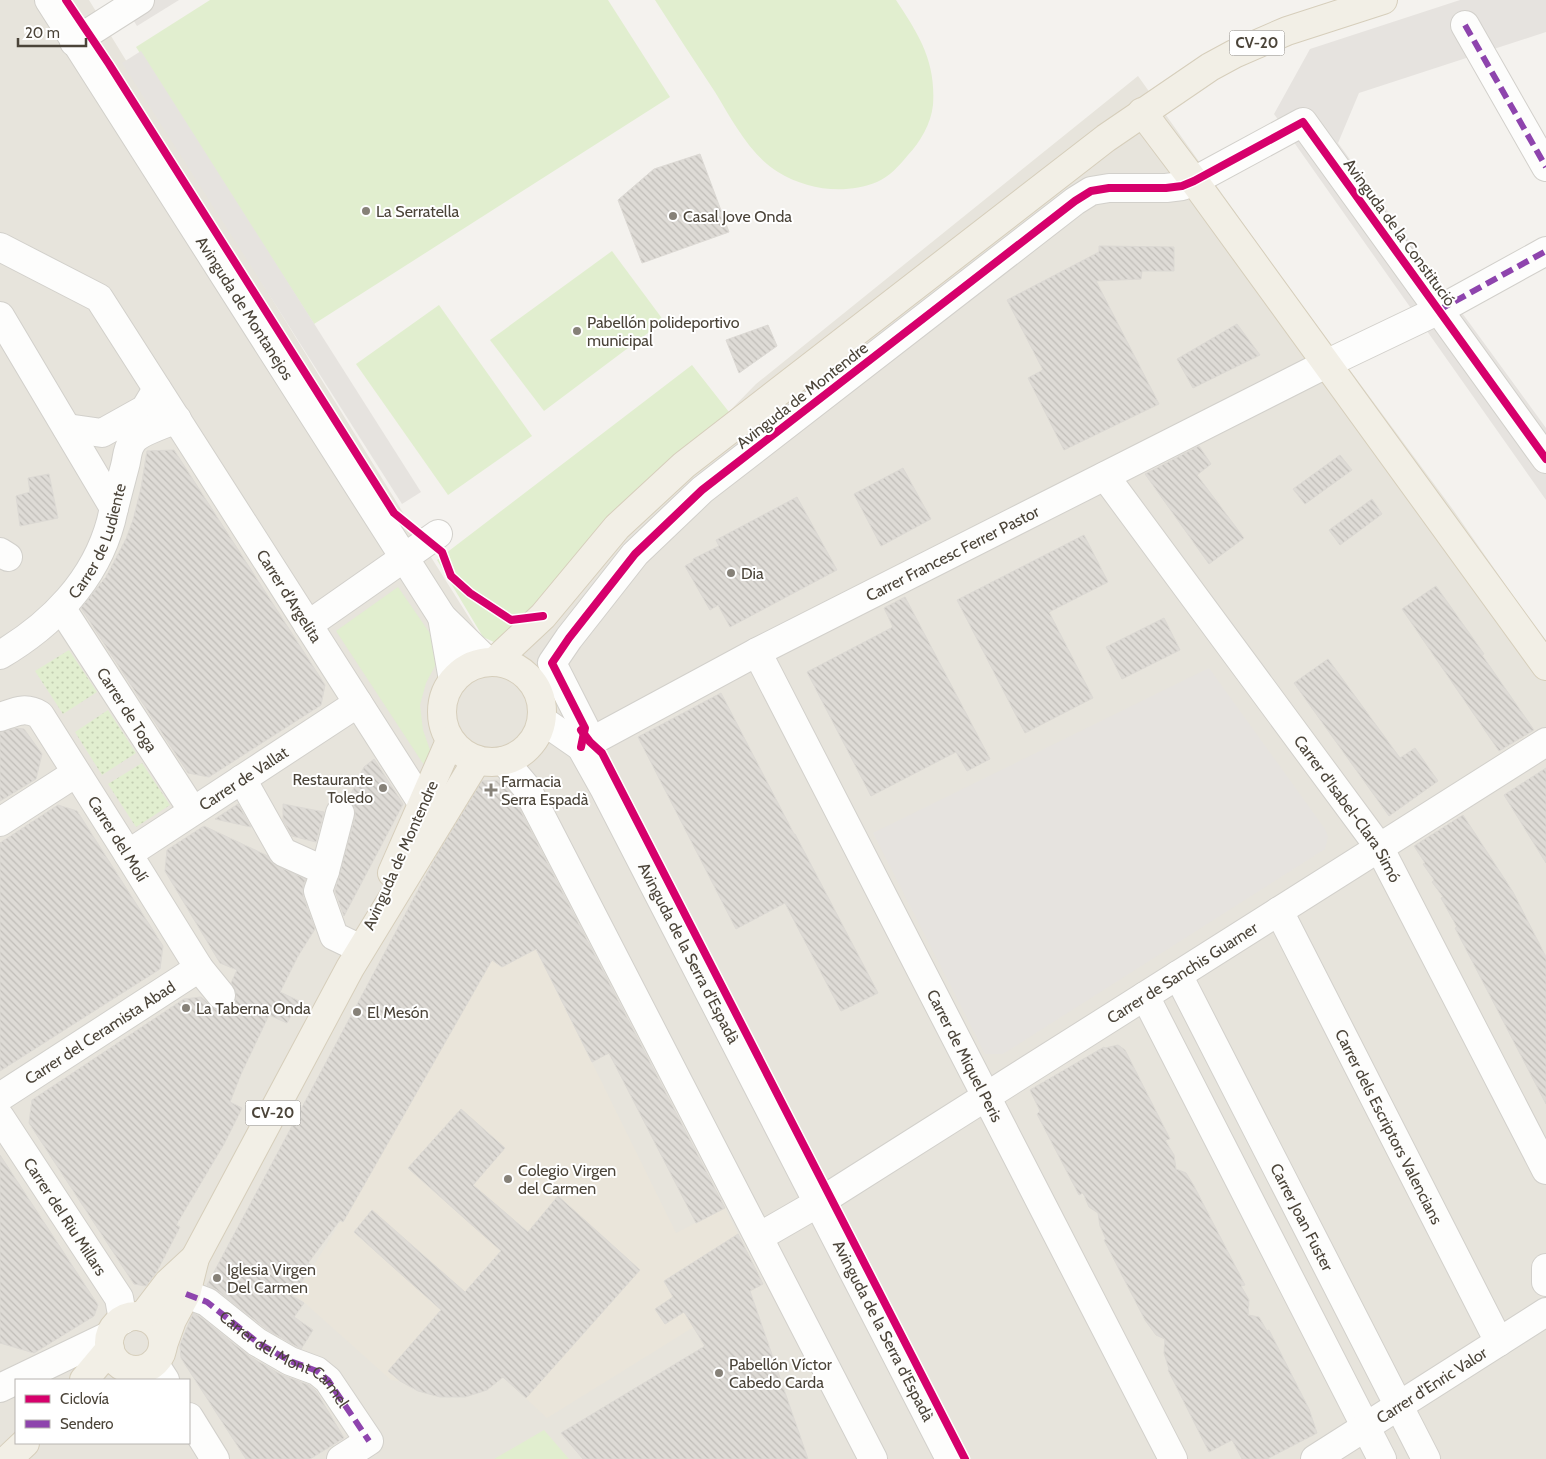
<svg xmlns="http://www.w3.org/2000/svg" width="1546" height="1459" font-family="Cabin,sans-serif">
<style>
.residential{fill:#e7e4dc;fill-rule:evenodd}
.education{fill:#eae5da}
.grass{fill:url(#grass-dots)}
.park{fill:#e1eecf}
.parking{fill:#e6e3df}
.building{fill:url(#building-back-hatch);stroke:#dcd9d4}
.lines{fill:none;stroke-linecap:round;stroke-linejoin:round}
.minor-casing{stroke:#d2d0cb;stroke-width:30}
.major-casing{stroke:#d6cebb;stroke-width:30}
.minor{stroke:#fdfdfc;stroke-width:28}
.major{stroke:#f2efe6;stroke-width:28}
.quiet{stroke:#8e44ad;stroke-width:6;stroke-dasharray:12 6;stroke-linecap:butt}
.cycleway-casing{stroke:#fff;stroke-width:11}
.cycleway{stroke:#d6006c;stroke-width:8}
.poi-dot{fill:#868178;stroke:#fff;stroke-width:2}
.labels{text-anchor:middle;stroke-width:4;stroke-linejoin:round;paint-order:stroke}
.shield{fill:#fff;stroke:#817c74;stroke-width:1}
.shield-label{font-size:15px;font-weight:bold;fill:#4b4439}
.poi-label{font-size:16px;fill:#4b4439;stroke:#fff;text-anchor:start}
.street-label{font-size:16px;fill:#4b4439;stroke:#fff}
</style>
<defs>
<pattern id="grass-dots" width="8" height="8" patternUnits="userSpaceOnUse" patternTransform="scale(1.25)"><rect width="8" height="8" fill="#e1eecf"/><path d="M2 2h.1M6 6h.1" fill="none" stroke="#c3cdb2" stroke-width="1.8" stroke-linecap="round"/></pattern>
<pattern id="building-back-hatch" width="6" height="6" patternUnits="userSpaceOnUse" patternTransform="scale(1.25)"><rect width="6" height="6" fill="#dedbd6"/><path d="M-1 5l2 2M0 0l6 6M5-1l2 2" fill="none" stroke="#c0bdb8"/></pattern>
</defs>
<rect width="100%" height="100%" fill="#f4f2ee"/>
<path class="residential" d="M0 0H89L402 511 492 654 756 384 1138 76 1290 289 1454 511 1546 643V1459H0ZM16 1380H189V1443H16Z"/>
<polygon class="education" points="536,949 676,1233 725,1208 763,1284 547,1418 503,1377 488,1390 465,1397 440,1397 418,1391 400,1381 391,1380 296,1295 370,1173 492,960 502,967"/>
<g class="grass">
<polygon points="69,650 97,692 63,714 35,671"/>
<polygon points="108,710 136,753 102,775 75,732"/>
<polygon points="142,763 170,805 136,827 108,784"/>
</g>
<g class="park">
<polygon points="210,0 608,0 670,97 314,324 136,47"/>
<path d="M655 0H896C919 35 936 61 933 105 931 124 920 142 908 155 900 165 889 177 877 182 845 195 807 190 778 172 750 155 732 120 715 92 695 62 675 31 655 0Z"/>
<polygon points="612,251 664,321 544,411 490,340"/>
<polygon points="439,305 532,436 448,495 356,364"/>
<polygon points="692,365 729,412 609,516 524,616 498,644 483,637 437,560"/>
<polygon points="398,587 438,645 436,664 426,683 420,705 423,730 431,753 425,765 422,762 336,631"/>
<polygon points="544,1430 569,1459 494,1459"/>
</g>
<g class="parking">
<polygon points="121,0 179,0 137,26"/>
<polygon points="1460,0 1546,0 1546,32 1359,93 1338,143 1546,428 1546,500 1274,114 1310,49"/>
<polygon points="141,51 421,492 402,504 122,63"/>
<polygon points="1209,668 1325,829 1328,837 1325,849 1003,1054 985,1054 873,833"/>
</g>
<g class="building">
<polygon points="700,154 729,232 642,263 618,200 654,169"/>
<polygon points="1099,246 1174,247 1174,271 1142,271 1141,279 1096,281 1159,404 1064,450 1028,378 1043,370 1007,300 1099,252"/>
<polygon points="1237,324 1260,355 1193,388 1177,359"/>
<polygon points="768,325 777,346 739,373 726,340"/>
<polygon points="1199,446 1211,464 1197,475 1244,538 1209,564 1145,474"/>
<polygon points="174,450 325,685 321,705 209,777 188,773 81,608 106,577 126,539 133,520 141,488 147,451"/>
<polygon points="1340,455 1352,470 1305,504 1293,489"/>
<polygon points="903,468 931,519 881,546 854,494"/>
<polygon points="49,474 58,518 20,526 16,496 30,492 28,478"/>
<polygon points="797,497 837,570 730,627 718,605 710,610 685,566 694,561 693,559 719,546 716,540"/>
<polygon points="1372,499 1382,514 1340,545 1329,530"/>
<polygon points="1084,535 1108,582 1049,612 1093,698 1025,733 957,600"/>
<polygon points="1436,586 1484,654 1482,655 1534,730 1499,751 1402,609"/>
<polygon points="905,597 990,759 967,771 956,752 871,796 807,672 893,627 884,608"/>
<polygon points="1164,618 1180,650 1122,679 1106,647"/>
<polygon points="1328,659 1400,758 1415,748 1438,781 1389,816 1294,683"/>
<polygon points="721,693 794,834 795,834 878,993 841,1011 785,903 736,929 638,737"/>
<polygon points="15,728 24,729 42,754 36,779 0,801 0,732"/>
<polygon points="374,759 403,804 344,916 335,891 355,817 355,808 348,800 364,767"/>
<polygon points="1546,768 1546,863 1504,795"/>
<polygon points="500,780 513,796 725,1208 696,1223 609,1053 592,1062 536,949 502,967 492,960 343,1222 340,1220 308,1263 312,1266 292,1296 304,1303 294,1317 313,1330 301,1349 266,1329 217,1290 207,1285 438,853 482,781"/>
<polygon points="238,804 251,827 215,819"/>
<polygon points="283,804 324,812 316,842 292,836 283,820"/>
<polygon points="58,805 77,811 163,946 160,969 0,1071 0,843"/>
<polygon points="1463,815 1513,892 1546,957 1546,1104 1455,928 1457,927 1441,898 1443,897 1432,882 1434,880 1423,864 1425,863 1414,846"/>
<polygon points="204,826 268,856 277,866 306,879 303,886 303,896 315,929 298,956 280,992 299,1001 287,1023 269,1015 241,1074 230,1102 242,1108 224,1144 176,1225 180,1227 156,1273 146,1286 134,1284 29,1123 32,1100 184,999 201,997 215,1009 223,1010 230,1007 235,1001 236,992 231,983 237,970 220,963 165,871 167,850"/>
<polygon points="1118,1045 1125,1050 1170,1139 1165,1140 1174,1155 1176,1169 1186,1173 1194,1186 1245,1285 1241,1286 1249,1300 1248,1315 1259,1317 1267,1331 1269,1330 1309,1409 1317,1433 1267,1459 1242,1459 1232,1440 1209,1452 1168,1370 1169,1369 1164,1353 1165,1339 1156,1335 1145,1320 1104,1240 1106,1239 1100,1226 1098,1213 1089,1207 1083,1193 1079,1195 1037,1114 1040,1111 1030,1090 1104,1047 1105,1048"/>
<polygon points="461,1109 505,1148 473,1185 528,1232 558,1196 640,1270 526,1398 503,1377 487,1390 465,1397 440,1397 418,1391 400,1381 388,1371 441,1310 354,1232 372,1210 465,1292 501,1251 408,1168"/>
<polygon points="0,1155 98,1305 94,1316 34,1353 0,1343"/>
<polygon points="738,1234 763,1284 750,1291 808,1459 583,1459 561,1433 705,1346 684,1312 665,1324 655,1309 673,1297 664,1281"/>
<polygon points="193,1313 199,1316 249,1356 282,1375 309,1385 316,1391 344,1438 310,1459 246,1459 181,1358 180,1345"/>
</g>
<g class="lines">
<defs>
<g id="minor">
<path id="s1" d="M49 0 442 617 488 662"/>
<polyline points="1465,25 1546,167"/>
<polyline points="74,42 140,0"/>
<path id="s2" d="M0 247 99 298 422 803"/>
<polyline points="0,316 114,508"/>
<polyline points="67,428 102,433 145,409 157,389"/>
<path id="s3" d="M1105 476 1379 847 1546 1170"/>
<polyline points="0,552 8,557"/>
<path id="s4" d="M62 609 193 811"/>
<polyline points="442,617 453,680"/>
<polyline points="308,625 438,534"/>
<path id="s5" d="M757 652 1173 1459"/>
<path id="s6" d="M0 655C51 625 95 581 111 521 115 503 120 485 125 466 127 459 127 450 131 444 136 433 165 424 177 419"/>
<path id="s7" d="M0 717C15 712 25 706 40 715L128 854 199 968 221 995"/>
<path id="s8" d="M542 720 581 747 605 790 950 1459"/>
<polyline points="581,747 585,728 552,663 569,638 635,554 702,490 1075,201 1091,191 1109,188 1166,188 1182,186 1194,181 1303,122 1546,459"/>
<path id="s9" d="M581 747 757 652 1326 364 1439 310 1546 251"/>
<polyline points="504,761 526,787 873,1459"/>
<polyline points="242,779 283,852 325,871 318,891 334,936 359,948"/>
<polyline points="0,822 76,773"/>
<path id="s10" d="M128 854 358 703"/>
<polyline points="325,871 340,813"/>
<path id="s11" d="M1279 911 1499 1342"/>
<path id="s12" d="M1178 975 1426 1459"/>
<polyline points="1145,996 1382,1459"/>
<path id="s13" d="M0 1097 199 968"/>
<path id="s14" d="M0 1117 119 1298 123 1320"/>
<path id="s15" d="M759 1237 818 1203 1546 742"/>
<polyline points="1546,1268 1546,1282"/>
<polyline points="186,1294 207,1302 257,1342 290,1361 317,1371 328,1380 369,1441 341,1459"/>
<polyline points="154,1363 165,1380"/>
<polyline points="0,1388 110,1335"/>
<polyline points="189,1417 215,1459"/>
<path id="s16" d="M1315 1459 1546 1312"/>
</g>
<g id="major">
<polyline points="1142,112 1194,181 1546,666"/>
<circle cx="492" cy="712" r="50"/>
<polyline points="494,662 543,616 617,527 684,465 1106,138 1210,67 1234,54 1287,31 1383,0"/>
<polyline points="392,873 450,741"/>
<circle cx="136" cy="1343" r="27"/>
<polyline points="142,1317 168,1283 195,1258"/>
<polyline points="163,1345 172,1320 186,1294 195,1258 350,968 477,760"/>
<polyline points="84,1380 110,1349"/>
<polyline points="8,1459 25,1443"/>
</g>
</defs>
<use href="#minor" class="minor-casing"/>
<use href="#major" class="major-casing"/>
<use href="#minor" class="minor"/>
<use href="#major" class="major"/>
<g class="quiet">
<polyline points="1465,25 1546,167"/>
<polyline points="1439,310 1546,251"/>
<path id="s17" d="M186 1294 207 1302 257 1342 290 1361 317 1371 328 1380 369 1441"/>
</g>
<defs>
<g id="cycleway">
<polyline points="66,0 109,64 394,513 442,552 451,576 470,593 511,620 543,616"/>
<polyline points="581,730 590,742 602,753 965,1459"/>
<polyline points="581,747 585,728 552,663 569,638 635,554 702,490 1075,201 1091,191 1109,188 1166,188 1182,186 1194,181 1303,122 1546,459"/>
</g>
</defs>
<use href="#cycleway" class="cycleway-casing"/>
<use href="#cycleway" class="cycleway"/>
</g>
<g class="poi-dot">
<circle cx="366" cy="211" r="5"/>
<circle cx="673" cy="216" r="5"/>
<circle cx="577" cy="331" r="5"/>
<circle cx="731" cy="573" r="5"/>
<circle cx="383" cy="788" r="5"/>
<path d="M488.5 782.5h5v5h5v5h-5v5h-5v-5h-5v-5h5z"/>
<circle cx="186" cy="1008" r="5"/>
<circle cx="357" cy="1012" r="5"/>
<circle cx="508" cy="1179" r="5"/>
<circle cx="217" cy="1278" r="5"/>
<circle cx="719" cy="1373" r="5"/>
</g>
<g class="labels">
<g class="shield">
<rect x="1229.5" y="30.5" width="55" height="25" rx="4"/>
<rect x="245.5" y="1100.5" width="55" height="25" rx="4"/>
</g>
<g class="shield-label">
<text x="1257" y="48">CV-20</text>
<text x="273" y="1118">CV-20</text>
</g>
<g class="poi-label">
<text x="376" y="217">La Serratella</text>
<text x="683" y="222">Casal Jove Onda</text>
<text x="587" y="328">Pabellón polideportivo<tspan x="587" dy="18">municipal</tspan></text>
<text x="741" y="579">Dia</text>
<text x="373" y="785" text-anchor="end">Restaurante<tspan x="373" dy="18">Toledo</tspan></text>
<text x="501" y="787">Farmacia<tspan x="501" dy="18">Serra Espadà</tspan></text>
<text x="196" y="1014">La Taberna Onda</text>
<text x="367" y="1018">El Mesón</text>
<text x="518" y="1176">Colegio Virgen<tspan x="518" dy="18">del Carmen</tspan></text>
<text x="227" y="1275">Iglesia Virgen<tspan x="227" dy="18">Del Carmen</tspan></text>
<text x="729" y="1370">Pabellón Víctor<tspan x="729" dy="18">Cabedo Carda</tspan></text>
</g>
<g class="street-label">
<text transform="translate(1400 232) rotate(54)" y="6">Avinguda de la Constitució</text>
<text dy="6" stroke="none"><textPath href="#s1" startOffset="365">Avinguda de Montanejos</textPath></text>
<text transform="translate(802 395) rotate(-38)" y="6">Avinguda de Montendre</text>
<text dy="6" stroke="none"><textPath href="#s6" startOffset="155">Carrer de Ludiente</textPath></text>
<text dy="6" stroke="none"><textPath href="#s9" startOffset="419">Carrer Francesc Ferrer Pastor</textPath></text>
<text dy="6" stroke="none"><textPath href="#s2" startOffset="465">Carrer d'Argelita</textPath></text>
<text dy="6" stroke="none"><textPath href="#s4" startOffset="120">Carrer de Toga</textPath></text>
<text dy="6" stroke="none"><textPath href="#s10" startOffset="138">Carrer de Vallat</textPath></text>
<text dy="6" stroke="none"><textPath href="#s3" startOffset="412">Carrer d'Isabel-Clara Simó</textPath></text>
<text dy="6" stroke="none"><textPath href="#s7" startOffset="188">Carrer del Molí</textPath></text>
<text transform="translate(400 855) rotate(-66)" y="6">Avinguda de Montendre</text>
<text dy="6" stroke="none"><textPath href="#s8" startOffset="280">Avinguda de la Serra d'Espadà</textPath></text>
<text dy="6" stroke="none"><textPath href="#s15" startOffset="499">Carrer de Sanchis Guarner</textPath></text>
<text dy="6" stroke="none"><textPath href="#s13" startOffset="119">Carrer del Ceramista Abad</textPath></text>
<text dy="6" stroke="none"><textPath href="#s5" startOffset="454">Carrer de Miquel Peris</textPath></text>
<text dy="6" stroke="none"><textPath href="#s11" startOffset="242">Carrer dels Escriptors Valencians</textPath></text>
<text dy="6" stroke="none"><textPath href="#s14" startOffset="119">Carrer del Riu Millars</textPath></text>
<text dy="6" stroke="none"><textPath href="#s12" startOffset="272">Carrer Joan Fuster</textPath></text>
<text dy="6" stroke="none"><textPath href="#s8" startOffset="705">Avinguda de la Serra d'Espadà</textPath></text>
<text dy="6" stroke="none"><textPath href="#s17" startOffset="120">Carrer del Mont Carmel</textPath></text>
<text dy="6" stroke="none"><textPath href="#s16" startOffset="138">Carrer d'Enric Valor</textPath></text>
</g>
</g>
<rect x="15" y="1379" width="175" height="65" fill="#ffffff" stroke="#b7b4b0"/>
<rect x="25" y="1395" width="25" height="8" fill="#d6006c" stroke="#b7b4b0"/>
<text x="60" y="1404" font-size="15" fill="#4b4439">Ciclovía</text>
<rect x="25" y="1420" width="25" height="8" fill="#8e44ad" stroke="#b7b4b0"/>
<text x="60" y="1429" font-size="15" fill="#4b4439">Sendero</text>
<path d="M18 38v8h68v-8" fill="none" stroke="#4b4439" stroke-width="2.5"/>
<text x="25" y="38" font-size="15" fill="#4b4439" stroke="#ffffff" stroke-width="4" paint-order="stroke">20 m</text>
</svg>
